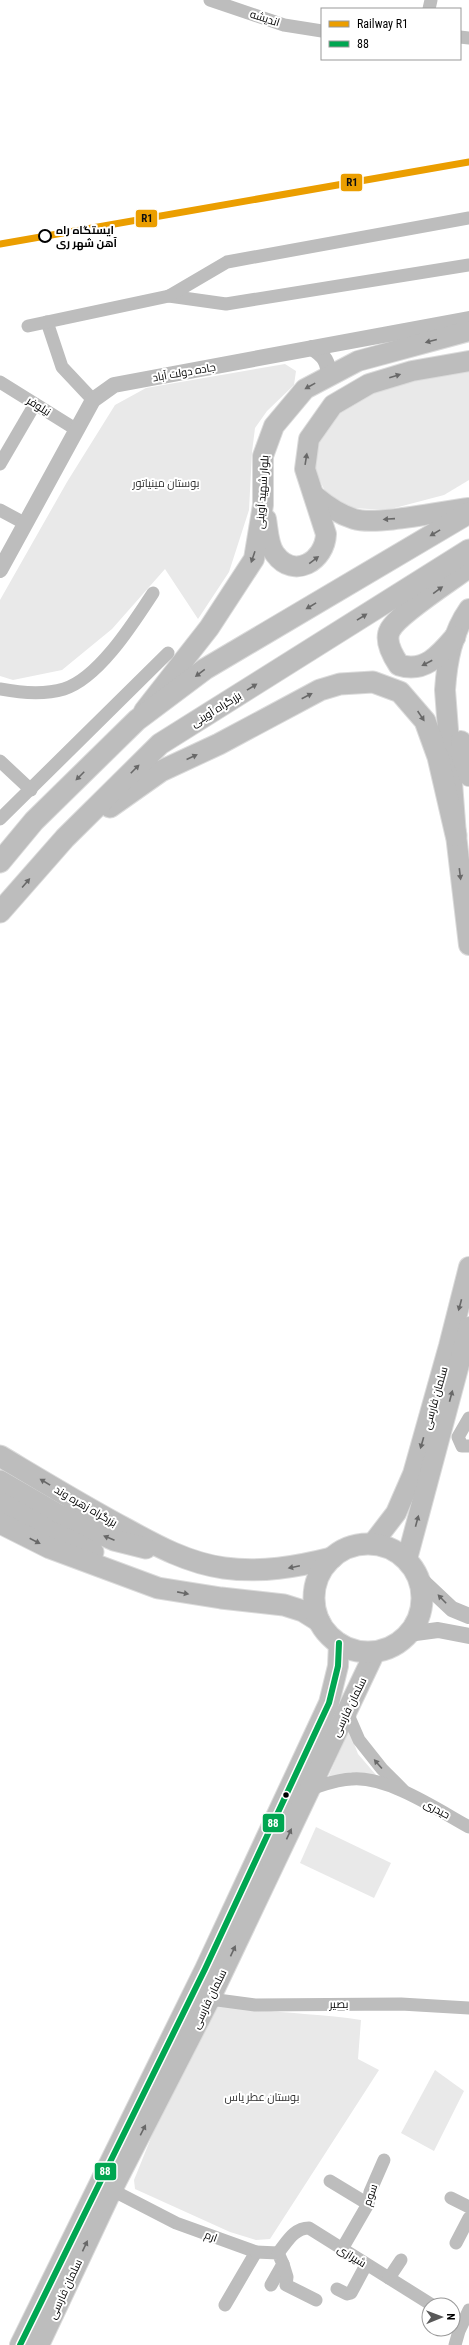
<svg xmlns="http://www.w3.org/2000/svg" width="469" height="2345" font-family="'Roboto Condensed',Cairo,sans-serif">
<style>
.green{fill:#e9e9e9}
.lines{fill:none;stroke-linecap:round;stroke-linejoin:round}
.primary-casing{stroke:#dbdbdb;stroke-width:22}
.trunk-casing{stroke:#dbdbdb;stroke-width:23}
.minor{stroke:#bdbdbd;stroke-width:13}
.tertiary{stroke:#bdbdbd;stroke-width:16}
.primary{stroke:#bdbdbd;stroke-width:20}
.trunk{stroke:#bdbdbd;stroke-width:21}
.bus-1-casing{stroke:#fff;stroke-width:9}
.bus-1{stroke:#00a651;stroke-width:6}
.rail-1-casing{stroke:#fff;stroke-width:10}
.rail-1{stroke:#eb9e00;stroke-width:7}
.oneway{fill:#686868}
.stop-dot{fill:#fff;stroke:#000;stroke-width:2}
.bus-dot{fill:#000;stroke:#fff;stroke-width:1.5}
.labels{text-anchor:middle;stroke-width:4;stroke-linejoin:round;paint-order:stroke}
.street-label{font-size:11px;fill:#000;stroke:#fff}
.stop-label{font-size:11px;font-weight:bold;fill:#000;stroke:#fff;text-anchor:start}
.park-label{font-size:11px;fill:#2e2e2e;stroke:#fff}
.line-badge{stroke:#fff;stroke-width:1.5}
.badge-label{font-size:11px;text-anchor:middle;font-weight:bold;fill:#fff}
.pale-badge-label{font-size:11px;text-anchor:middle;font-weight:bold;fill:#111}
</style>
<rect width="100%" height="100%" fill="#fff"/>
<g class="green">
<polygon points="285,364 296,371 294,385 267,411 255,428 252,452 249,510 229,572 198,619 165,569 112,629 62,670 13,680 0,676 0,600 67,482 115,405 146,388"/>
<polygon points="469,370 469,480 444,495 387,510 352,508 326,493 315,471 319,439 343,410 384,386"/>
<polygon points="350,1733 358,1754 376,1775 348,1773 327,1780 347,1734"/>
<polygon points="316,1827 391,1863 374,1898 300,1863"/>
<path d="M220 2005C267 2013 314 2013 361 2020L358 2059 379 2070 270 2239 256 2240 230 2232 135 2189 134 2180 170 2091 210 2016Z"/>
<polygon points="435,2070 464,2091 434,2151 401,2133"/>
</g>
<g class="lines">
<defs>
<g id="primary">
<path d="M315 496C327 506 338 514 354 519 376 526 443 511 469 508"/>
<path d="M266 519C268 530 268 545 275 554 294 580 325 561 326 534L305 469 309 439 333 405 369 384 412 371 469 361"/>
<path d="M469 609C452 633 447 661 445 690L456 835 469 945"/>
<polyline points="144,711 209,628 254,559 263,505 263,456 274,426 305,389 358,361 469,331"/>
<polyline points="461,741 462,758 469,776"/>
<polyline points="373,1543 396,1513 413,1474 449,1346 469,1267"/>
<polyline points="407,1559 469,1327"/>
<polyline points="20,2345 205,1969 329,1703 338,1666 339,1643"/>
<polyline points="39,2345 112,2190 210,1999 375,1652"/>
</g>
<g id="trunk">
<path d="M455 637C439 656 424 673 399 665 393 656 384 641 390 630 398 614 452 580 469 567"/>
<polyline points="110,807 161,771 219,744 320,690 340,684 373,682 400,692 425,721 438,757 456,835"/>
<polyline points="0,862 34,821 137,720 205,669 469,513"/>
<polyline points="0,912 65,838 160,744 469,550"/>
<path d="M0 1456C42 1481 83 1506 126 1529 157 1546 188 1563 224 1568 261 1573 296 1567 332 1558"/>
<polyline points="0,1481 57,1514 114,1540 146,1548"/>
<polyline points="0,1502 47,1530 93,1552"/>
<polyline points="0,1523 50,1548 158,1588 221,1598 284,1605 303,1611 319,1621"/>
<circle cx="368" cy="1598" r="54"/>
</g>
</defs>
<use href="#primary" class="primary-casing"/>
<use href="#trunk" class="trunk-casing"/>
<g class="minor">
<polyline points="210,0 284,25 322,31"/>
<polyline points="429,9 431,0"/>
<polyline points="460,37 469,38"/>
<polyline points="169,296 226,304 469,265"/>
<polyline points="47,322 62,367 93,400"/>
<polyline points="28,326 169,296 227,262 469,218"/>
<polyline points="0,382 77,430"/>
<polyline points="0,464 35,404"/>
<polyline points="0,510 26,524"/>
<path d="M0 689C21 693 44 695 64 689 99 678 134 622 153 593"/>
<polyline points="0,761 31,790"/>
<polyline points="0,819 168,653"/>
<polyline points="469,1418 458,1437 462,1446 469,1446"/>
<polyline points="346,1710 359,1740 382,1769 403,1790"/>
<path d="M310 1789C323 1785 338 1779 352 1779 388 1776 438 1810 469 1827"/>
<polyline points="210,1999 255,2005 401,2004 469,2008"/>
<polyline points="330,2181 368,2204"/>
<polyline points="112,2190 176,2223 256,2252 225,2305"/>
<polyline points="451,2198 469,2207"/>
<polyline points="456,2243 469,2218"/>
<polyline points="342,2249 368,2204 370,2192 384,2160"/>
<polyline points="256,2252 278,2253 283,2264 271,2285"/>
<path d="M278 2253C287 2242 294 2228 309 2228L432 2305"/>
<polyline points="283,2264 287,2277 286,2285 316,2300"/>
<polyline points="389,2278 401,2260"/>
<polyline points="337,2289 347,2294 351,2293 366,2265"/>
<polyline points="455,2345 459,2331 469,2310"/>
</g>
<g class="tertiary">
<path d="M312 348C325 356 328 362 329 376"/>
<polyline points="0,570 93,400 114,385 469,319"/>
<polyline points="418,1577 452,1609 469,1616"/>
<polyline points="408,1634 438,1630 469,1636"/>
</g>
<use href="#primary" class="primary"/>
<use href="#trunk" class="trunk"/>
<defs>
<polyline id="bus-1" points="20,2345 205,1969 329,1703 338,1666 339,1643"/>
</defs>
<use href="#bus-1" class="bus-1-casing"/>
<use href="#bus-1" class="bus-1"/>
<defs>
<polyline id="rail-1" points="0,244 469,162"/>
</defs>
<use href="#rail-1" class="rail-1-casing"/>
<use href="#rail-1" class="rail-1"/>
</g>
<defs><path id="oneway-solid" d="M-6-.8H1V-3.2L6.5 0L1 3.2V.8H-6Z"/></defs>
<g class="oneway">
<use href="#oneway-solid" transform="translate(431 341) rotate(165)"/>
<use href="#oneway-solid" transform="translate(395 376) rotate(-17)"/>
<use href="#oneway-solid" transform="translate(310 386) rotate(151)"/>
<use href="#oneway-solid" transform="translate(306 459) rotate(-81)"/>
<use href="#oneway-solid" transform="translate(389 519) rotate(176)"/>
<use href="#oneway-solid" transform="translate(435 533) rotate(149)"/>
<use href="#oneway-solid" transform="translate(253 557) rotate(109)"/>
<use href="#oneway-solid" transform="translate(314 560) rotate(-37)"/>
<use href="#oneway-solid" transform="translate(438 590) rotate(-36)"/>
<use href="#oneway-solid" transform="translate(311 606) rotate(149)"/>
<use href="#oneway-solid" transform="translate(362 617) rotate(-32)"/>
<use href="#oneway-solid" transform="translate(427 663) rotate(152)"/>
<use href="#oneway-solid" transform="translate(200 673) rotate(143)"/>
<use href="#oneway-solid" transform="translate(252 687) rotate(-32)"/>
<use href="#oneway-solid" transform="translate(307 696) rotate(-27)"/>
<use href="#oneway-solid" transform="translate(421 716) rotate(56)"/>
<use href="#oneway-solid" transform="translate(192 757) rotate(-25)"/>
<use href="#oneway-solid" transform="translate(135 769) rotate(-45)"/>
<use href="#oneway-solid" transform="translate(80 776) rotate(135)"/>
<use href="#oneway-solid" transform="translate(460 874) rotate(83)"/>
<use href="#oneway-solid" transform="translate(26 883) rotate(-49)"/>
<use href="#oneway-solid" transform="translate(460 1305) rotate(105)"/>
<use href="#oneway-solid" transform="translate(451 1396) rotate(-75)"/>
<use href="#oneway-solid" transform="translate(422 1443) rotate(106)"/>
<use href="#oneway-solid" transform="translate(45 1482) rotate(-149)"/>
<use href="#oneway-solid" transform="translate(417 1521) rotate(-75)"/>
<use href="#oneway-solid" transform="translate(109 1538) rotate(-157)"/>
<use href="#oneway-solid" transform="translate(35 1541) rotate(27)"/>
<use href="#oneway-solid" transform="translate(294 1567) rotate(168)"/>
<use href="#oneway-solid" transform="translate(183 1593) rotate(11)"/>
<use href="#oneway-solid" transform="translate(442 1599) rotate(-134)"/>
<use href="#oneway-solid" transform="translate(378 1764) rotate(-131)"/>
<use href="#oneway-solid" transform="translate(289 1834) rotate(-65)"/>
<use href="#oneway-solid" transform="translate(233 1951) rotate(-65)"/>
<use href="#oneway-solid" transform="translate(143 2130) rotate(-63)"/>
<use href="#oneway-solid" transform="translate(85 2246) rotate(-65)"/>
</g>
<circle class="stop-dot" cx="45" cy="236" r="6"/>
<circle class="bus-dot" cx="286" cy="1795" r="3.5"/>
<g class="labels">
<g class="street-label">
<text transform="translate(265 18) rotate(18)" y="4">اندیشه</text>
<text transform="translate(184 372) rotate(-10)" y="4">جاده دولت آباد</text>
<text transform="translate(39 406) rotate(32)" y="4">نیلوفر</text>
<text transform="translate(262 492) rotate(-86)" y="4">بلوار شهید آوینی</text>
<text transform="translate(216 709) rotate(-32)" y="4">بزرگراه آوینی</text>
<text transform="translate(435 1398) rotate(-74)" y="4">سلمان فارسی</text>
<text transform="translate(86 1506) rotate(30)" y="4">بزرگراه زهره وند</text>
<text transform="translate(349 1707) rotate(-64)" y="4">سلمان فارسی</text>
<text transform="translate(437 1809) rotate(28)" y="4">حیدری</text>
<text transform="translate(209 1999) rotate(-64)" y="4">سلمان فارسی</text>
<text x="339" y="2008">بصیر</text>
<text transform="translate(370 2195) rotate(-71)" y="4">سوم</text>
<text transform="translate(211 2236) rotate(20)" y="4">ارم</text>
<text transform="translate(352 2256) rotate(32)" y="4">شیرازی</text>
<text transform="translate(65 2289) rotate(-65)" y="4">سلمان فارسی</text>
</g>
<g class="stop-label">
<text x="56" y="234">ایستگاه راه<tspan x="56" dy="13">آهن شهر ری</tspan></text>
</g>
<g class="park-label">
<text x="166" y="487">بوستان مینیاتور</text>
<text x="262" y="2101">بوستان عطر یاس</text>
</g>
</g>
<g class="line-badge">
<rect x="340" y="173" width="23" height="19" rx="4" fill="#eb9e00"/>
<rect x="135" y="209" width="23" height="19" rx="4" fill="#eb9e00"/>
<rect x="262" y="1813" width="23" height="20" rx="4" fill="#00a651"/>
<rect x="94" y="2162" width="23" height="19" rx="4" fill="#00a651"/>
</g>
<g class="badge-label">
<text x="273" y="1827">88</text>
<text x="105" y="2175">88</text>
</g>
<g class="pale-badge-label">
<text x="352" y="186">R1</text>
<text x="147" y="222">R1</text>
</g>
<rect x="321" y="8" width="140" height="52" fill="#ffffff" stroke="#999999"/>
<rect x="329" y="21" width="20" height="6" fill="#eb9e00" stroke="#999999"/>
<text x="357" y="28" font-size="12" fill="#000000">Railway R1</text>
<rect x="329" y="41" width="20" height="6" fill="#00a651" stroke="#999999"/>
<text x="357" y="48" font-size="12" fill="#000000">88</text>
<g transform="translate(441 2317) rotate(89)"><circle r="19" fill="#ffffff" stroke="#999999"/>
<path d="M0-3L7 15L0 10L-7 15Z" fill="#595959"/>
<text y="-6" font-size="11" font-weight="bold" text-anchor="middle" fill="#000000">N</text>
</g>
</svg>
